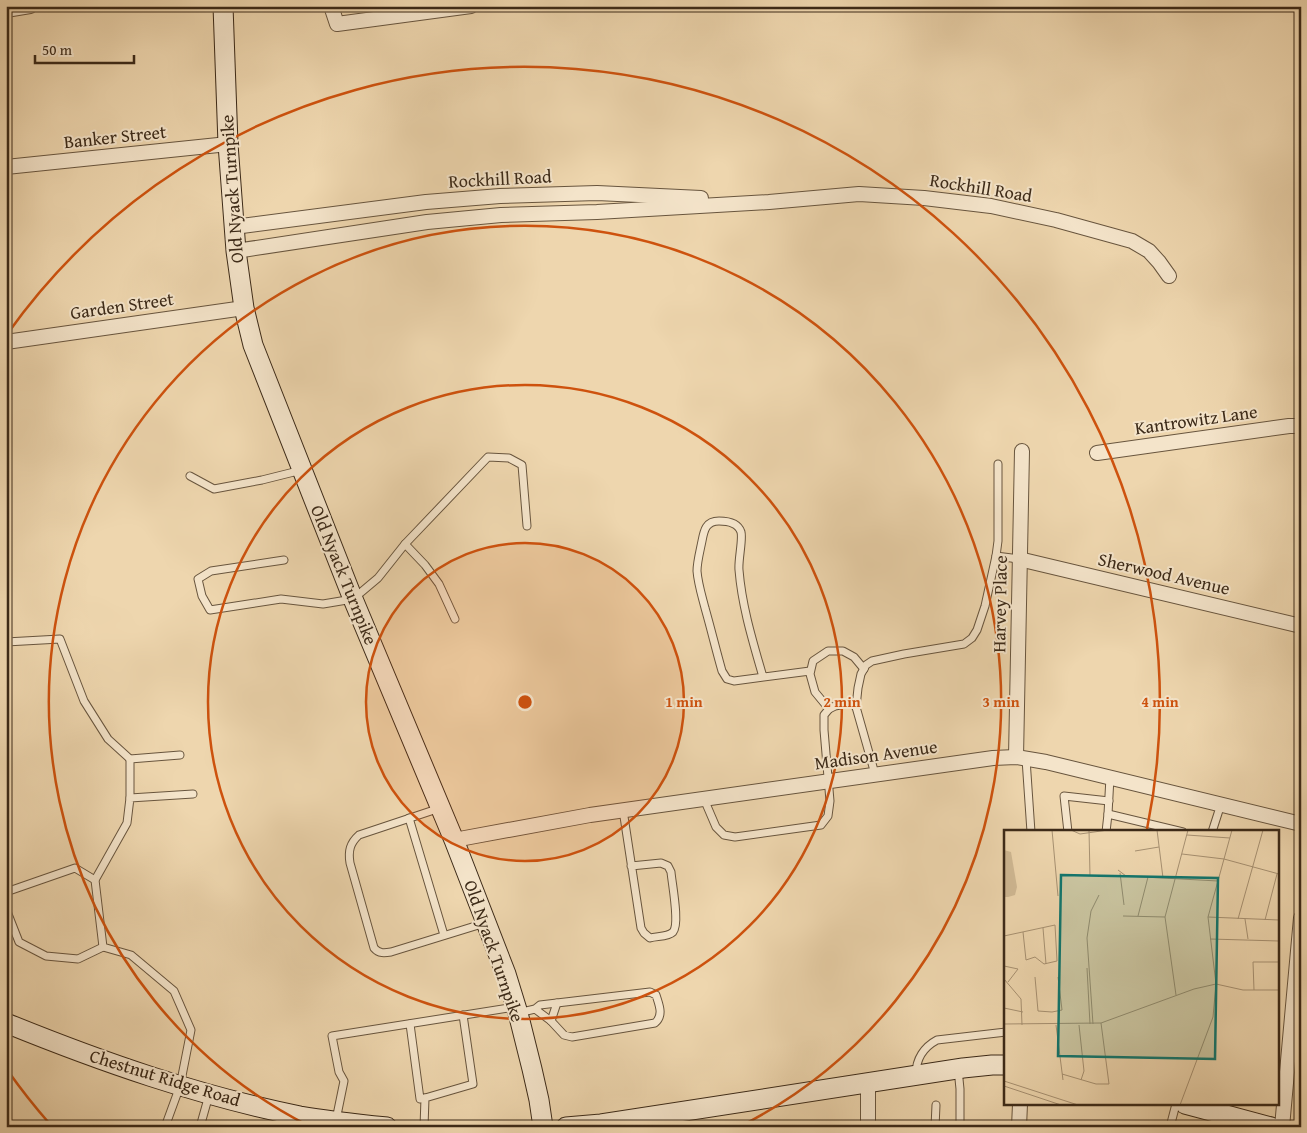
<svg xmlns="http://www.w3.org/2000/svg" width="1307" height="1133" font-family="'Gentium Book Plus',serif">
<style>
.lines{fill:none;stroke-linecap:round;stroke-linejoin:round}
.lane-casing{stroke:#68553e;stroke-width:9}
.street-casing{stroke:#68553e;stroke-width:16}
.secondary-casing{stroke:#3c2a18;stroke-width:21}
.lane{stroke:#f4e4ca;stroke-width:7}
.street{stroke:#f4e4ca;stroke-width:14}
.secondary{stroke:#f4e4ca;stroke-width:19}
.ring{fill:none;stroke:#ce520e;stroke-width:2.5}
.labels{text-anchor:middle;stroke-width:4;stroke-linejoin:round;paint-order:stroke}
.street-label{font-size:18px;fill:#3c2a18;stroke:#f4e4ca}
.inset-road{fill:none;stroke:#a79172;stroke-width:1}
.view{fill:#0f766e;fill-opacity:0.15;stroke:#0f766e;stroke-width:2.5}
.inset-edge{fill:none;stroke:#3c2a18;stroke-width:2.5}
.centre{fill:#ce520e;stroke:#f4e4ca;stroke-width:2.5}
.ring-label{font-size:15px;text-anchor:middle;font-weight:bold;fill:#ce520e;stroke:#f4e4ca;stroke-width:4;stroke-linejoin:round;paint-order:stroke}
</style>
<rect width="100%" height="100%" fill="#eed6ae"/>
<filter id="stains"><feTurbulence type="fractalNoise" baseFrequency=".004" numOctaves="4"/><feColorMatrix values="0 0 0 0 .2 0 0 0 0 .09 0 0 0 0 .02 0 0 0 .5 -.17"/></filter>
<radialGradient id="worn" r=".72"><stop offset=".6" stop-color="#630" stop-opacity="0"/><stop offset="1" stop-color="#630" stop-opacity=".3"/></radialGradient>
<g class="lines">
<defs>
<g id="lane">
<polyline points="190,476 214,489 262,480 302,470"/>
<polyline points="405,544 425,565 439,584 455,619"/>
<polyline points="996,556 1019,559"/>
<polyline points="284,560 211,571 198,579 202,596 210,610 281,599 323,604 353,599 378,578 405,544 488,457 509,458 522,465 527,526"/>
<polyline points="6,642 60,639 84,701 108,739 130,759"/>
<path d="M763 677C753 642 742 607 739 570 738 560 743 540 741 532 738 523 727 521 719 521 706 521 704 530 702 541 700 551 697 562 697 571 698 584 702 596 705 608 711 629 716 650 722 671L727 679 734 681 810 671"/>
<polyline points="829,709 815,692 810,674 813,661 828,651 843,651 854,657 864,669"/>
<polyline points="1026,759 1031,832"/>
<polyline points="875,774 856,707 858,688 861,674 866,665 872,661 904,654 964,644 972,638 977,630 985,606 996,556 998,541 998,464"/>
<polyline points="130,798 130,759 180,755"/>
<polyline points="704,799 716,827 724,835 735,837 821,825 828,816 830,801 824,730 824,715 829,709 835,706 845,704 852,704 856,707"/>
<path d="M440 808 359 835C350 843 348 851 350 863L374 948C379 954 385 953 391 952L485 923"/>
<path d="M623 810 641 928 644 933 650 938C657 936 668 937 673 932 680 924 672 884 671 872L668 866 661 863 631 866"/>
<polyline points="1108,814 1110,777"/>
<polyline points="409,818 444,935"/>
<polyline points="1068,832 1064,796 1109,801"/>
<polyline points="1106,832 1108,814 1183,832"/>
<polyline points="1212,832 1221,804"/>
<polyline points="6,892 75,868 95,880"/>
<polyline points="6,909 19,942 46,956 78,959 103,947"/>
<path d="M518 1013 535 1009 540 1005 650 992 656 995C659 1005 664 1015 655 1023L572 1037 564 1035 551 1021 535 1009"/>
<polyline points="551,1021 557,1003"/>
<polyline points="410,1024 420,1099 425,1098"/>
<polyline points="958,1069 960,1089 960,1127"/>
<path d="M916 1074C916 1059 924 1047 937 1040L1006 1032"/>
<polyline points="336,1120 344,1081 339,1072 332,1036 515,1007"/>
<polyline points="165,1127 180,1086 191,1030 174,991 131,955 103,947 95,880 127,823 130,798 193,794"/>
<polyline points="200,1127 209,1095"/>
<polyline points="424,1127 425,1098 473,1084 463,1015"/>
<polyline points="935,1127 936,1105"/>
<polyline points="1170,1127 1176,1104"/>
</g>
<g id="street">
<polyline points="331,6 337,24 471,6"/>
<polyline points="6,10 30,6"/>
<polyline points="6,167 228,144"/>
<polyline points="234,227 426,202 500,196 597,193 701,198"/>
<polyline points="236,251 427,222 501,215 597,212 769,202 859,194 924,198 991,206 1056,220 1132,241 1149,251 1159,262 1169,276"/>
<polyline points="6,342 244,308"/>
<polyline points="1097,453 1289,426 1301,426"/>
<polyline points="1019,559 1301,626"/>
<polyline points="1016,757 1022,451"/>
<polyline points="454,840 590,815 993,758 1016,757 1046,762 1301,824"/>
<polyline points="868,1127 868,1083"/>
<polyline points="1019,1127 1020,1104"/>
<polyline points="1282,1127 1301,918"/>
</g>
<g id="secondary">
<polyline points="223,6 228,144 236,251 244,308 253,345 353,599 454,840 506,974 518,1013 532,1069 539,1100 543,1127"/>
<path d="M6 1023C102 1062 199 1096 300 1116 329 1121 358 1124 387 1127"/>
<polyline points="1185,1104 1271,1127"/>
<polyline points="566,1127 601,1124 963,1068 992,1065 1006,1065"/>
</g>
</defs>
<use href="#lane" class="lane-casing"/>
<use href="#street" class="street-casing"/>
<use href="#secondary" class="secondary-casing"/>
<use href="#lane" class="lane"/>
<use href="#street" class="street"/>
<use href="#secondary" class="secondary"/>
</g>
<circle cx="525" cy="702" r="159" fill="#ce520e" fill-opacity=".12"/>
<g class="ring">
<circle cx="525" cy="702" r="159"/>
<circle cx="525" cy="702" r="317"/>
<path d="M309 1126A476 476 0 1 1 741 1126"/>
<path d="M49 1123A635 635 0 0 1 8 1071M8 333A635 635 0 0 1 1147 829"/>
</g>
<g class="labels">
<g class="street-label">
<text transform="translate(115 137) rotate(-6)" y="6">Banker Street</text>
<text transform="translate(500 179) rotate(-3)" y="6">Rockhill Road</text>
<text transform="translate(981 188) rotate(9)" y="6">Rockhill Road</text>
<text transform="translate(232 189) rotate(-94)" y="6">Old Nyack Turnpike</text>
<text transform="translate(122 306) rotate(-8)" y="6">Garden Street</text>
<text transform="translate(1196 420) rotate(-8)" y="6">Kantrowitz Lane</text>
<text transform="translate(1164 574) rotate(13)" y="6">Sherwood Avenue</text>
<text transform="translate(344 575) rotate(68)" y="6">Old Nyack Turnpike</text>
<text transform="translate(1000 604) rotate(-89)" y="6">Harvey Place</text>
<text transform="translate(876 755) rotate(-8)" y="6">Madison Avenue</text>
<text transform="translate(494 951) rotate(71)" y="6">Old Nyack Turnpike</text>
<text transform="translate(165 1078) rotate(17)" y="6">Chestnut Ridge Road</text>
</g>
</g>
<g transform="translate(1004 830)">
<rect width="275" height="275" fill="#eed6ae"/>
<path d="M0 20 7 22 13 57 11 65 4 67H0Z" fill="#d0b994"/>
<path class="inset-road" d="M48 0 54 66M67 0 76 4 104 0M85 0 86 46M153 0 159 48M183 5 226 8M131 21 155 17M178 24 220 29 275 44M114 40 122 46 214 51M116 43 120 75M119 86 161 87M134 86 144 47M204 87 275 90M234 89 259 0M241 89 244 109M261 90 273 44M39 98 42 134M0 106 51 95 53 131 40 134 31 127 22 130 19 102M206 109 275 111M0 136 14 139 4 152M83 138 86 194M31 147 34 181 48 182 58 180 54 147M0 149 17 169 18 195M250 160 249 132H275M172 165 161 87 184 0M0 178 19 182M0 194 97 193 190 159 212 154 239 160H275M89 194 83 108 87 81 95 65M52 195 59 250M75 195 80 241 77 250M58 244 92 254H105L97 193M0 251 74 275M0 256 57 275M176 275 209 187 212 154 204 87 228 0"/>
<path class="view" d="M57 45 214 48 211 229 54 226Z"/>
<rect width="275" height="275" class="inset-edge"/>
</g>
<circle cx="525" cy="702" r="8" class="centre"/>
<g class="ring-label">
<text x="684" y="707">1 min</text>
<text x="842" y="707">2 min</text>
<text x="1001" y="707">3 min</text>
<text x="1160" y="707">4 min</text>
</g>
<rect width="1307" height="1133" fill="none" stroke="#eed6ae" stroke-width="25"/>
<rect x="8" y="8" width="1292" height="1118" fill="none" stroke="#3c2a18" stroke-width="2.5"/>
<rect x="12" y="12" width="1282" height="1108" fill="none" stroke="#3c2a18"/>
<path d="M35 55v8h99v-8" fill="none" stroke="#3c2a18" stroke-width="2.5"/>
<text x="42" y="55" font-size="15" fill="#3c2a18" stroke="#f4e4ca" stroke-width="4" paint-order="stroke">50 m</text>
<rect width="100%" height="100%" filter="url(#stains)"/>
<rect width="100%" height="100%" fill="url(#worn)"/>
</svg>
